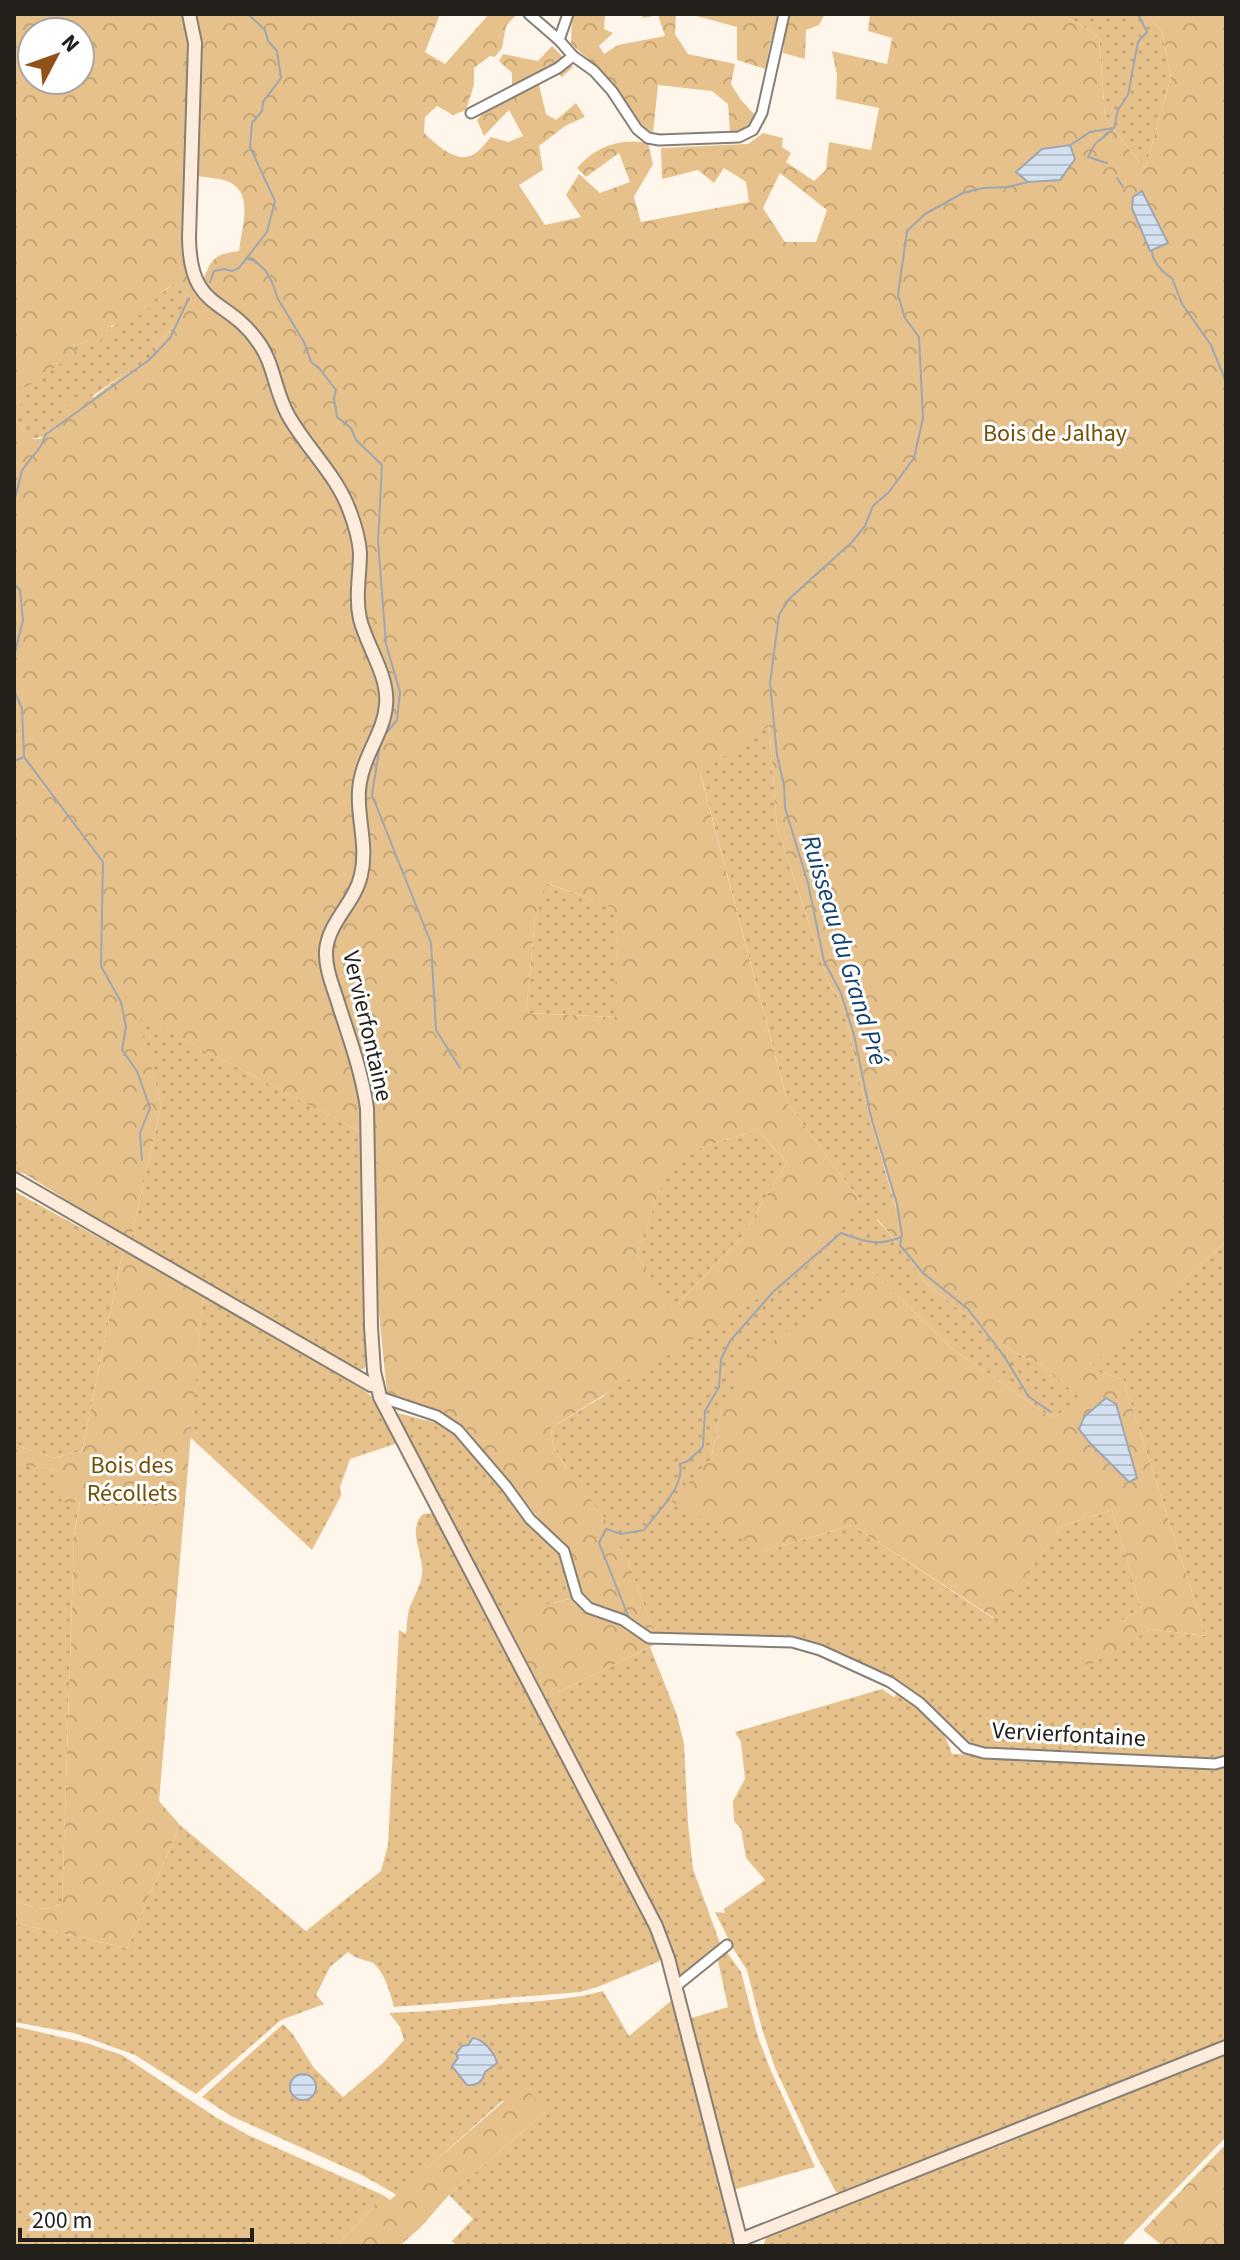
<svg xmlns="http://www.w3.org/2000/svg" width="1240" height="2260" font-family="'Source Sans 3',sans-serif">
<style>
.grass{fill:url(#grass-dots)}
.forest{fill:url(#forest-crowns);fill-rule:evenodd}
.water{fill:url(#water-rules);stroke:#9ea6b0;stroke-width:2}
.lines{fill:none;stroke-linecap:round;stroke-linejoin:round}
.stream{stroke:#9ea6b0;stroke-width:2}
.street-casing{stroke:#867f75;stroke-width:13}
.secondary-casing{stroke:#867f75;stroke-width:16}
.street{stroke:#fff;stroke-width:9}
.secondary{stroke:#fdecdc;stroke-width:12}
.labels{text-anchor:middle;stroke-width:6;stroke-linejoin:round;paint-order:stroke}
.park-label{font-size:24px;fill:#754f06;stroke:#fff}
.street-label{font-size:24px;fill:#23201c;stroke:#fff}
.water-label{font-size:26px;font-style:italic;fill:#103f6d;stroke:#fff}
</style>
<defs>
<pattern id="grass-dots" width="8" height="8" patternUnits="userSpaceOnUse" patternTransform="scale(2)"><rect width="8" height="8" fill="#e6c18b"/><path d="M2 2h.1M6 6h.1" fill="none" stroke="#c5a677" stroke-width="1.8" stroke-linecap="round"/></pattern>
<pattern id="forest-crowns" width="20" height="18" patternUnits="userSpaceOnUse" patternTransform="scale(2)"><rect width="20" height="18" fill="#e6c18b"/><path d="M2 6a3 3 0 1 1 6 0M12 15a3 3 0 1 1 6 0" fill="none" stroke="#c5a677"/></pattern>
<pattern id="water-rules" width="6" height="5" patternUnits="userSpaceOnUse" patternTransform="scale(2)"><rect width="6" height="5" fill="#d3e0f0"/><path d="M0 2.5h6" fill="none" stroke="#b5c0cd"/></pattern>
</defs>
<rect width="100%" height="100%" fill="#fff6eb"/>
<g class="grass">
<polygon points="1062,14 1147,14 1162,32 1171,77 1145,169 1105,118 1099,37"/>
<path d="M176 282 191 299C180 324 172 330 152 347L151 358 129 375 124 374 62 417C56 431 47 438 30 439L14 418V407L21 404 19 389C42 382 55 363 76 354L74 346 87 341 125 319Z"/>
<polygon points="769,726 777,826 829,983 843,1005 862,1090 896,1209 877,1220 901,1247 926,1283 1013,1352 1040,1364 1084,1400 1052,1418 950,1347 873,1272 721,1411 711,1458 764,1551 852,1525 993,1618 1062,1526 1112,1510 1141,1608 1079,1650 1087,1666 1151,1629 1206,1636 1123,1379 1087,1369 1226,1241 1226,1756 1212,1759 982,1750 966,1745 932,1708 888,1678 807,1643 655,1635 629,1564 553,1447 551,1428 602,1397 860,1201 788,1104 700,772"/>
<polygon points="546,883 615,908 617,924 616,1017 526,1013 535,919"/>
<polygon points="139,1016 361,1132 368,1361 364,1369 356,1370 131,1240 161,1105"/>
<polygon points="757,1130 787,1162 741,1238 678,1304 666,1308 637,1254 668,1166 700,1148"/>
<polygon points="14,1191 123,1251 82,1451 53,1458 14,1444"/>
<polygon points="203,1295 368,1393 382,1409 398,1443 350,1459 340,1487 341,1496 312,1550 190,1437"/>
<path d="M394 1412 448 1426 471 1447 553 1542 569 1567 574 1598C550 1603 527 1609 508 1625Z"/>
<polygon points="14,1460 16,1464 54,1470 80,1501 74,1536 62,1904 45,1909 14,1902"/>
<path d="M434 1513 654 1935 662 1958 658 1962 600 1986 581 1992 394 2007C391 1995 383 1967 371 1962 361 1959 356 1959 348 1952L330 1967 316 1995 324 2004 281 2020 196 2094 135 2055 74 2033 14 2022V1923L127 1948 180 1825 306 1931 381 1871 388 1845 399 1630 406 1634C407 1626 407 1617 409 1609 414 1596 424 1581 422 1567 421 1550 408 1528 423 1514Z"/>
<polygon points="650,1647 677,1715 684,1744 688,1823 693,1869 721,1946 684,1978 679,1974 661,1921 546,1698"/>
<path d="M882 1689 894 1697 898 1691C921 1708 944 1725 952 1754L1226 1763V2043L843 2194 836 2192 816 2155 775 2068 762 2029 747 1970 734 1950 715 1912 725 1913 724 1909 765 1880 746 1858 741 1829 734 1821 733 1801 745 1779 741 1742 735 1732Z"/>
<polygon points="726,1951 741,1972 758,2037 771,2071 815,2167 733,2190 688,2019 728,2007 717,1956"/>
<path d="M603 1991 629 2036 672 2000 735 2246H457L452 2241 473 2219 449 2195 545 2112 502 2101 397 2195 360 2174 231 2116 202 2097 283 2024 292 2033 314 2068 343 2097 383 2063 404 2040 400 2027 389 2013C427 2012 465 2008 503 2004 536 2001 570 2000 603 1991Z"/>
<polygon points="14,2026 86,2043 122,2055 217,2118 248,2135 383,2195 362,2220 336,2246 14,2246"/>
<polygon points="1226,2051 1226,2137 1121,2246 763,2246 767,2235 903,2181 1000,2146 1099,2102"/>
</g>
<g class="forest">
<path d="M14 14H440L425 52 445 64 489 14H517L506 26 502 48 495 57 490 56 474 68V85L466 110 453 115 437 106 425 117 424 133C437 145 459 167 477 152 482 148 486 142 491 137L508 142 523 136 509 110 484 136 477 120 499 94 512 87V73L499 61 503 54 538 61 552 46 573 67 562 77 547 65 539 85 546 114 556 120 576 103 585 117 565 126 539 146 543 170 519 185 545 225 581 217 566 195 579 174 600 193 630 182 619 153 586 177 577 168C596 146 620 138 648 143L653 164 634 197 641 222 749 202 746 182 724 168 714 183 698 170 662 179 661 148 748 144 763 133 783 138 782 147 791 153 786 162 814 181 826 170 829 142 871 150 879 108 836 99 837 74 832 51 887 64 892 38 868 31 870 14H1062L1099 37 1105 118 1145 169 1171 77 1162 32 1147 14H1226V1241L1088 1369 1123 1379 1206 1636 1151 1629 1087 1667 1078 1650 1141 1608 1112 1510 1062 1526 994 1618 852 1525 764 1551 671 1502 711 1458 721 1411 750 1357 873 1272 950 1347 1052 1418 1083 1400 1040 1364 1013 1352 926 1283 901 1247 877 1219 896 1208 862 1090 843 1005 829 983 777 826 769 726 700 773 788 1104 860 1201 807 1268 551 1428 553 1447 565 1466 603 1515 629 1564 658 1643 546 1698 508 1625 517 1617 525 1600 544 1605 574 1598 569 1567 540 1520 465 1428 398 1407 387 1394 361 1132 140 1017 161 1105 131 1240 25 1174 14 1171V418L30 439H40L57 428 55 420 62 416 64 405 80 395 94 397 124 374 129 375 150 358 152 347C172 330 180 324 191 299L176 283C163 289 152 299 147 312L111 326V331L94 346 87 341 74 346 77 354C55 363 42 382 20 389L21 404 14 407ZM32 32H80V80H32ZM1070 145 1028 182 1017 172 1042 149ZM780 173 827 210 816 242H785L763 208ZM198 176C208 178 223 178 231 183 254 196 241 230 239 251 214 254 211 259 203 281L195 264 194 244ZM547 883 614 908 617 924 615 1017 526 1013 535 919ZM757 1130 787 1162 741 1238 678 1304 666 1307 637 1254 668 1167 700 1148ZM1126 1437 1137 1478 1129 1482 1111 1463Z"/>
<path d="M572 14H605L604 29 613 33 599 46 604 54 618 45 665 36 658 15 643 18 642 14H676L675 34 688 54 735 64 731 84 741 100 755 115 751 127 741 131H730L728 104 712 91 658 85 653 133C635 122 629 104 617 88 604 71 587 58 571 44Z"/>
<path d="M689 14H825L819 25 806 30 805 59 783 53 787 17C770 27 769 51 766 69L737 60V27Z"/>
<polygon points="123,1251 203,1295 159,1801 180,1825 127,1948 14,1923 14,1902 45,1909 62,1904 74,1536 80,1502 65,1503 60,1498 54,1470 15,1464 14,1444 53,1458 82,1451"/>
<polygon points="524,2084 545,2112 449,2195 420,2228 399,2246 336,2246 362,2220 383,2195 390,2200"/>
<polygon points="1226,2144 1226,2246 1163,2246 1143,2230"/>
</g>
<g class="water">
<polygon points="1070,145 1075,159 1060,180 1028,182 1016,172 1042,149"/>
<polygon points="1142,191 1168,243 1150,251 1132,208 1133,197"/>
<polygon points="1106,1398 1116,1404 1137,1478 1129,1482 1089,1442 1079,1429 1084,1417"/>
<path d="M473 2038C483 2039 495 2053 497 2063L485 2072C483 2081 477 2086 467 2085L452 2066 458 2058 456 2054 462 2046 468 2045Z"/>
<circle cx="303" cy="2087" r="13"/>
</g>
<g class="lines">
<g class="stream">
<polyline points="1069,146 1090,132 1114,128 1118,110 1128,95 1138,42 1147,32 1138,14"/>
<polyline points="1107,163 1088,157 1095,144 1112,130"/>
<polyline points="1117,178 1123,187"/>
<polyline points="1028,182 1008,187 983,188 963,193 925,214 907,231 898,295 905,318 919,337 923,418 914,458 889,492 873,506 865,526 852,542 789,599 779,615 770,683 777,755 784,785 785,808 808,883 824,961 841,993 854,1035 871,1117 897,1204 902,1235 900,1245 922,1272 968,1309 1004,1356 1029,1397 1051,1412"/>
<path d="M1152 251C1152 261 1163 273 1172 278L1182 304 1211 345 1226 382"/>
<polyline points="246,258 255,261 265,270 272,282 278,299 304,342 311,362 319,368 336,390 334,398 337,417 351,428 356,440 382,465 378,541 386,644 400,692 397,720 382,738"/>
<polyline points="210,282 214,271 224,269 232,271 239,268 267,232 275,201 250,147 252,123 262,111 263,102 281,78 277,51 268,41 265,30 248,14"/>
<path d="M14 501C17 493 20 475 23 469 31 456 42 450 45 435L149 360 170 338 189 298"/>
<polyline points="14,584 20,590 23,620 14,657"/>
<polyline points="14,691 22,708 24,757 14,761"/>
<polyline points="380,744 372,795 431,943 436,1030 460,1068"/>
<polyline points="24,757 103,862 101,966 121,1002 126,1027 122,1050 137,1071 150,1108 140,1133 142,1160"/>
<path d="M641 1627 629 1618 599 1543 606 1529 621 1534 644 1530C657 1512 685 1487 680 1464L688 1461 703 1447 705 1411 719 1387 721 1359 730 1341 774 1291 841 1233C862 1241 879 1247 901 1237"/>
</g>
<defs>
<g id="street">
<polyline points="529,14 559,40 573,56 594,71 612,91 637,129 648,138 659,140 739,137 753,130 762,113 784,14"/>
<polyline points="559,40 568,14"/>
<polyline points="471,113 558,68 573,56"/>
<polyline points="380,1397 437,1416 458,1430 506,1486 530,1519 564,1551 577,1596 589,1608 623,1620 649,1638 792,1642 820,1650 890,1682 920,1703 966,1748 984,1753 1215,1764 1226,1761"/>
<polyline points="675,1987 727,1945"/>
</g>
<g id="secondary">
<path d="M189 14 195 43 189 238C190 312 227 296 259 343 274 364 275 392 288 415 307 449 337 475 350 512 355 525 359 539 360 553 360 575 355 597 360 619 367 647 389 676 386 705 384 734 361 757 359 791 357 819 368 846 361 875 355 903 328 922 326 951 325 970 335 991 340 1009 351 1042 362 1074 367 1108L371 1327 374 1371 380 1397 656 1926 668 1958 742 2246"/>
<polyline points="14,1179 371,1385 377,1384"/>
<polyline points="740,2240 1226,2047"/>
</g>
</defs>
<use href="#street" class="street-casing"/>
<use href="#secondary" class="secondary-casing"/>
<use href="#street" class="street"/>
<use href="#secondary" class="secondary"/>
</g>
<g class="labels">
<g class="park-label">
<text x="1055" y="441">Bois de Jalhay</text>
<text x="132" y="1473">Bois des<tspan x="132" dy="28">Récollets</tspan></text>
</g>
<g class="street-label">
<text transform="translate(368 1026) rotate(77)" y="8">Vervierfontaine</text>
<text transform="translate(1069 1734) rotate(3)" y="8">Vervierfontaine</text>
</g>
<g class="water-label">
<text transform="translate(845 950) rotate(73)" y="9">Ruisseau du Grand Pré</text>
</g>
</g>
<rect width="1240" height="2260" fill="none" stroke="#23201c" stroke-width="32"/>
<g transform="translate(56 56) rotate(49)"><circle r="38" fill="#ffffff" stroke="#a7a6a4" stroke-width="2"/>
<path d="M0-6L14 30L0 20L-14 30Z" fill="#915219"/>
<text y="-12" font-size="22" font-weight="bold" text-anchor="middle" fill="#23201c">N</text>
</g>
<path d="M20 2228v12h232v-12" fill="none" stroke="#23201c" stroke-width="4"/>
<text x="32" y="2228" font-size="24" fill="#23201c" stroke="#ffffff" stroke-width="6" paint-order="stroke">200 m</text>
</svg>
